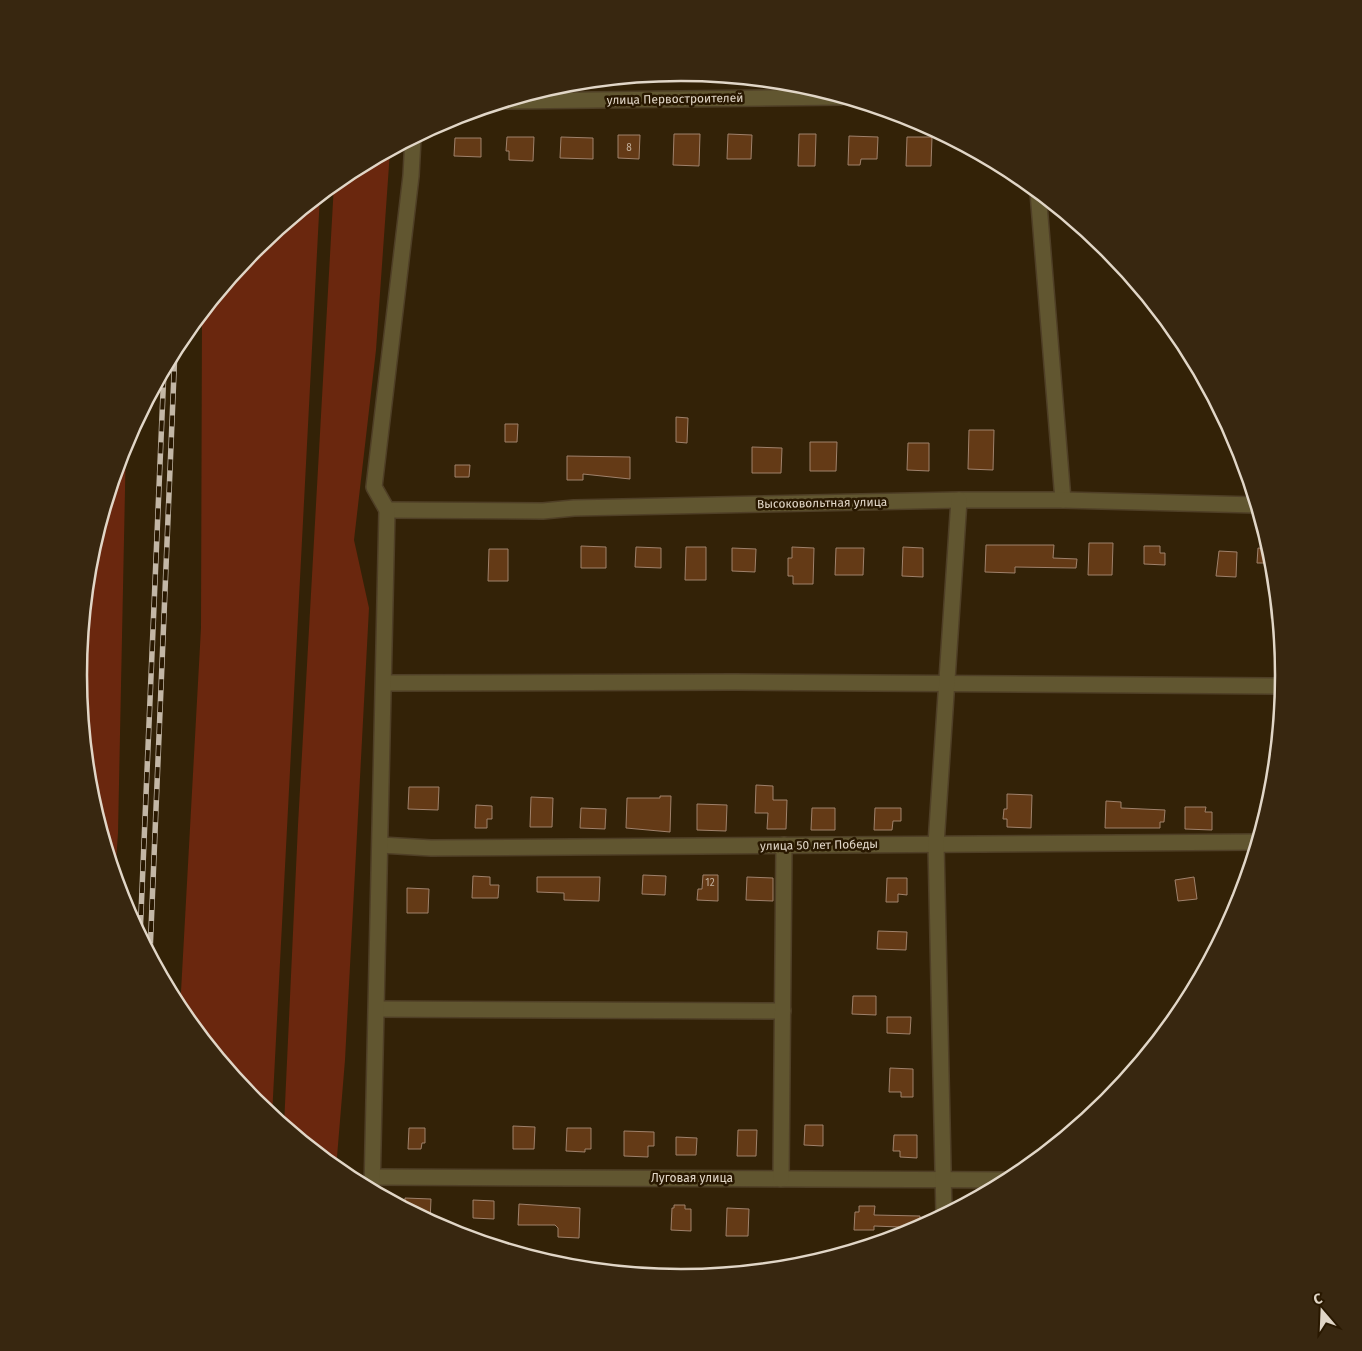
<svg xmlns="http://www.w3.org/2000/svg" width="1362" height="1351" font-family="'Fira Sans',sans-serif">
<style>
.green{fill:#6a270e}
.building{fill:#643a16;stroke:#9f816b}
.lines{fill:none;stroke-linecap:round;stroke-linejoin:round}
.minor-casing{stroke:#4f3f26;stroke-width:18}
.minor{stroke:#615630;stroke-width:15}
.rail-casing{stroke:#c3b7a6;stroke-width:5.5}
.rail{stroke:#291800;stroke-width:4;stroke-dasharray:11;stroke-linecap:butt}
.labels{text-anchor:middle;stroke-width:5;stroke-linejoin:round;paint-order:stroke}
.number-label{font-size:10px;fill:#c2af9b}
.street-label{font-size:12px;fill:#e1d6c7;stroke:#291800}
.rim{fill:none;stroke:#e1d6c7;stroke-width:2.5}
</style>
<rect width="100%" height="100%" fill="#332207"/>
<g class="green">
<polygon points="390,151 376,350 354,540 369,608 345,1060 336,1169 284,1126 298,825 334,184 346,174"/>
<polygon points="320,195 272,1116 254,1102 180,1010 201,628 202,313 255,249"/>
<polygon points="126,441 118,833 115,877 90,793 78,675 90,558"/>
</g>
<g class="building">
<polygon points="674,134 700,134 699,166 673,165"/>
<polygon points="728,134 752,135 751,159 727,159"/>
<polygon points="799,134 816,134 815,166 798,166"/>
<polygon points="618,135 640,135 639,159 618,158"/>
<polygon points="849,136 878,137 877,159 861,159 860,165 848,165"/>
<polygon points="507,137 534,137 533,161 509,160 509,151 506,151"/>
<polygon points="561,137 593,138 593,159 560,158"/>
<polygon points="907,137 932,137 931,166 906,166"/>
<polygon points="455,138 481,138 481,157 454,156"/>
<polygon points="676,417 688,418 687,443 676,442"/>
<polygon points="505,424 518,424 517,442 505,442"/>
<polygon points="969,430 994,430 993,470 968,469"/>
<polygon points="810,442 837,442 836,471 810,471"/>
<polygon points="908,443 929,443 929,471 907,470"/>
<polygon points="752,447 782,448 781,473 752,473"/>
<polygon points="567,456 630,457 630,479 583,474 583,480 567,480"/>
<polygon points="455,465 470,465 469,477 455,477"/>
<polygon points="1089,543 1113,543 1112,575 1088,575"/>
<polygon points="986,545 1054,545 1053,558 1077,559 1076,568 1015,567 1015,573 985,572"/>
<polygon points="581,546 606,547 606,568 581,568"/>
<polygon points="1144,546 1160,546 1160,553 1165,553 1165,565 1144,564"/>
<polygon points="636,547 661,548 661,568 635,567"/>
<polygon points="686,547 706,547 706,580 685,580"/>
<polygon points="792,547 814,548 813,584 793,584 793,576 788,576 788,558 792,558"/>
<polygon points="903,547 923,548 923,577 902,576"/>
<polygon points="732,548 756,549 755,572 732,571"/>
<polygon points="836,548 864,548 863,575 835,575"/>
<polygon points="1258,548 1270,549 1273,563 1257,563"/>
<polygon points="489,549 508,549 508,581 488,581"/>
<polygon points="1219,551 1237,552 1236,577 1216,576"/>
<polygon points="756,785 773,786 773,800 787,800 786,829 767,829 768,813 755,813"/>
<polygon points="409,787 439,787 438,810 408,809"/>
<polygon points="1007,794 1032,795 1031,828 1007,827 1007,819 1003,819 1004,809 1007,809"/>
<polygon points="660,796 671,796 670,832 626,828 627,798 660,798"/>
<polygon points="531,797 553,798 552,827 530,827"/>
<polygon points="1106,801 1121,802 1121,808 1165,810 1164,822 1160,822 1160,828 1105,828"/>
<polygon points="697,804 727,805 726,831 697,830"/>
<polygon points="476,805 492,806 492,819 487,819 487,828 475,828"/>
<polygon points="1185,807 1206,807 1205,812 1212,812 1212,830 1185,829"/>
<polygon points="581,808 606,809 605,829 580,828"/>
<polygon points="812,808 835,808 835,830 811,830"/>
<polygon points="875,808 901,808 901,821 893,821 892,830 874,830"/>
<polygon points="643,875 666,876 665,895 642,894"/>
<polygon points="703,875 718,875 718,901 697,900 698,889 702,889"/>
<polygon points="473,876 490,877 490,885 499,885 498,898 472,898"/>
<polygon points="537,877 600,877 599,901 564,900 564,893 537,892"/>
<polygon points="747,877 773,878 773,901 746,900"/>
<polygon points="1194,877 1197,899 1178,901 1175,880"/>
<polygon points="887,878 907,878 907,895 898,894 898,902 886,902"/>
<polygon points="407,888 429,889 428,913 407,913"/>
<polygon points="878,931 907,932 906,950 877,949"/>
<polygon points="853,996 876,996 876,1015 852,1014"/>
<polygon points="887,1017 911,1017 910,1034 887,1033"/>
<polygon points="890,1068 913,1069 913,1097 901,1097 901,1092 889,1092"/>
<polygon points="805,1125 823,1125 823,1146 804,1145"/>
<polygon points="513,1126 535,1127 534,1149 513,1149"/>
<polygon points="409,1128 425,1128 425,1143 422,1143 421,1149 408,1149"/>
<polygon points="567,1128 591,1128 591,1149 585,1149 585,1152 566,1151"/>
<polygon points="738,1130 757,1130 756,1156 737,1156"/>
<polygon points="624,1131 654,1132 654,1146 648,1146 648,1157 624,1156"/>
<polygon points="894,1135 917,1135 917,1158 900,1157 900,1151 893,1151"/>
<polygon points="676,1137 697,1138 696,1155 676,1155"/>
<polygon points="405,1198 431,1199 430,1222 405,1209"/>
<polygon points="473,1200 494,1201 494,1219 473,1218"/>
<polygon points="519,1204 580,1208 579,1238 558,1237 558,1228 555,1225 518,1225"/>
<polygon points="674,1205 685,1205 685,1209 691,1209 691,1231 671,1230 672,1208 674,1208"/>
<polygon points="859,1206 875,1206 874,1215 920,1216 920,1228 899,1237 899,1227 874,1226 874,1230 854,1230 855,1212 859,1212"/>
<polygon points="727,1208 749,1209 748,1236 726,1236"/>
</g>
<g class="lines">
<defs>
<g id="minor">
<polyline points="508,101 841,97"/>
<polyline points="1038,192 1063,500"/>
<polyline points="387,510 543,511 574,508 959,500 1063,500 1256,505"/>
<polyline points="384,683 735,682 1283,686"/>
<polyline points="381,845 431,848 1258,842"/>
<polyline points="377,1009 783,1011"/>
<polyline points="373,1177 1011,1180"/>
<polyline points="781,1179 784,845"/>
<polyline points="372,1191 387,510 374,487 411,176 413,138"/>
<polyline points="944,1215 936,844 959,500"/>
</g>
</defs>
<use href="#minor" class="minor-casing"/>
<use href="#minor" class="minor"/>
<defs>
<g id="rail">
<polyline points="140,937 164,369"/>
<polyline points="150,954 175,349"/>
</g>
</defs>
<use href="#rail" class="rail-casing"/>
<use href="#rail" class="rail"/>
</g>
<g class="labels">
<g class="number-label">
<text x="629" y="151">8</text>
<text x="710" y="886">12</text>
</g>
<g class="street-label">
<text transform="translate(675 99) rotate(-1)" y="4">улица Первостроителей</text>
<text transform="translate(822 503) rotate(-1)" y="4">Высоковольтная улица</text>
<text transform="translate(819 845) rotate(-1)" y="4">улица 50 лет Победы</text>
<text x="692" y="1182">Луговая улица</text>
</g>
</g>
<path d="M0 0H1362V1351H0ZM87 675a594 594 0 1 1 1188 0a594 594 0 1 1-1188 0Z" fill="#382710" fill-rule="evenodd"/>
<path class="rim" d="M87 675a594 594 0 1 1 1188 0a594 594 0 1 1-1188 0Z"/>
<g transform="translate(1322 1311) rotate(341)" stroke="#291800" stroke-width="4" paint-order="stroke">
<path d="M0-4L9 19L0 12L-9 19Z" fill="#e1d6c7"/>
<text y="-8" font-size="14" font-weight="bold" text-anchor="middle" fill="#e1d6c7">С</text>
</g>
</svg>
